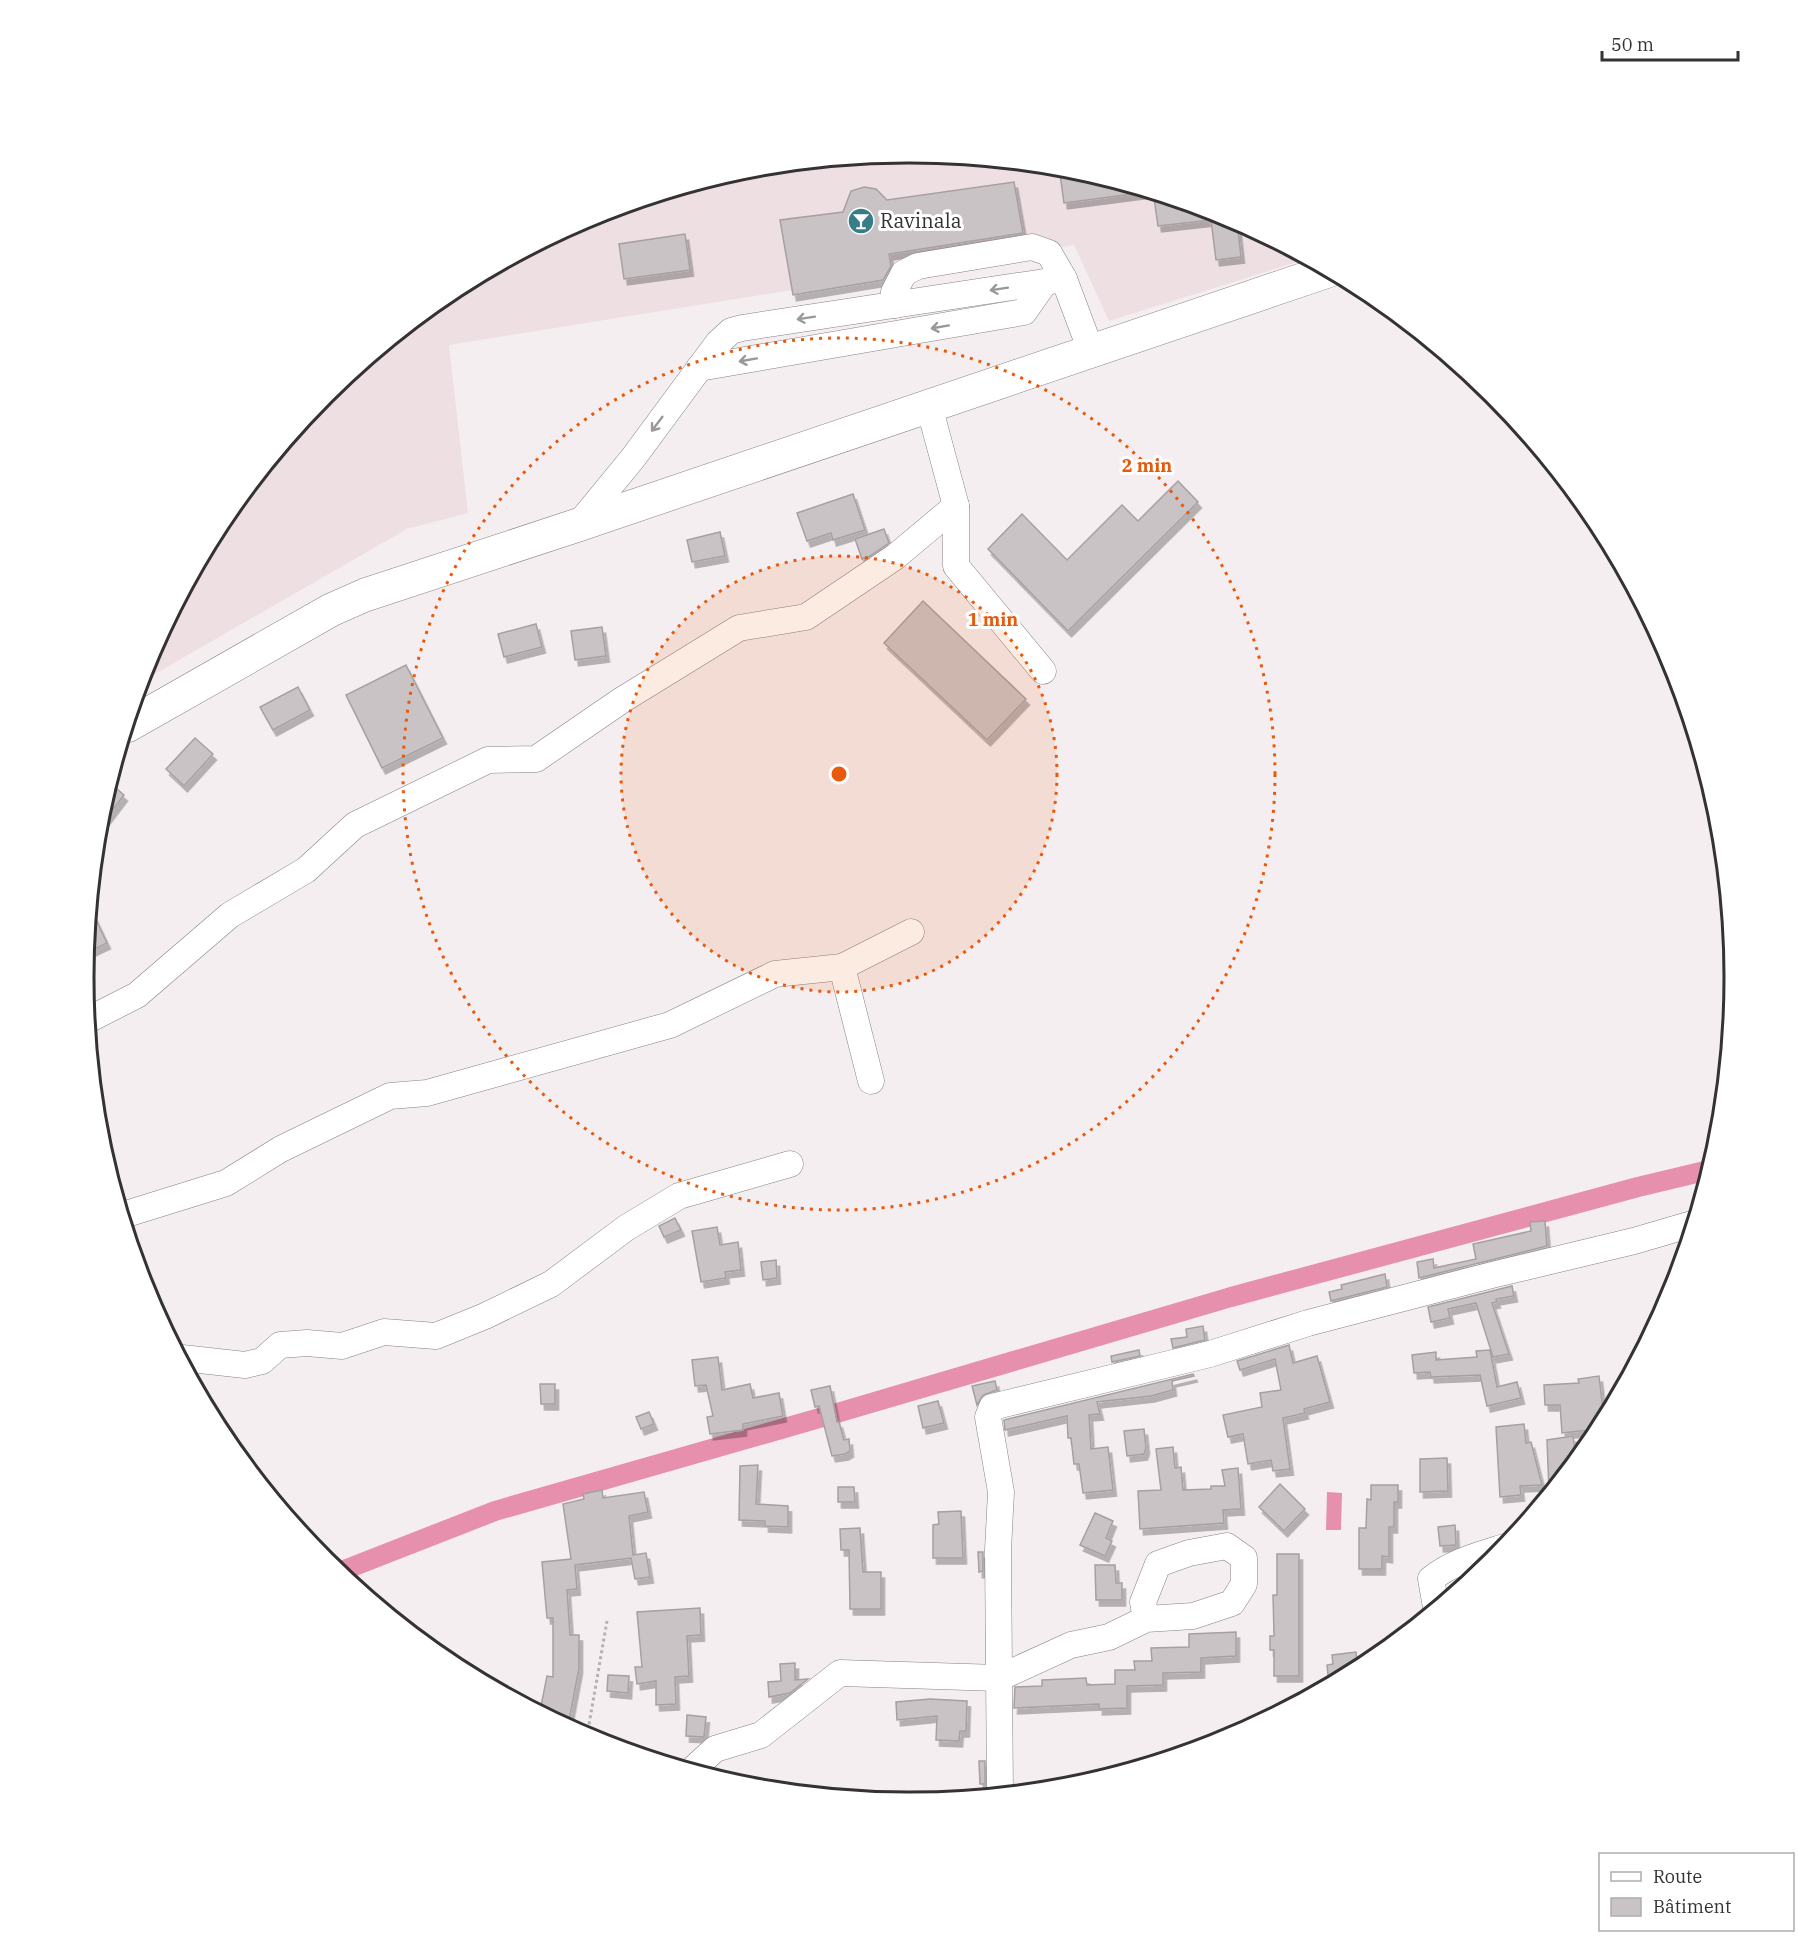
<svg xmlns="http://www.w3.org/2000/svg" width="1818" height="1955" font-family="'IBM Plex Serif',serif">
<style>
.built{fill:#eedfe3}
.water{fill:#e790ae}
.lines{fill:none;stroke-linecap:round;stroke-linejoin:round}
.canal{stroke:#e790ae;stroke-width:20}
.building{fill:#cac3c5;stroke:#a6a0a2;stroke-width:1.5;filter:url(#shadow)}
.minor-casing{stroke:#878183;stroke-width:27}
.major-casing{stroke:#878183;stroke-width:34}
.path{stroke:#b5b0b1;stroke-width:3;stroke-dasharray:3 3;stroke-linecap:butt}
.minor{stroke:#fff;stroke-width:26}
.major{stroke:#fff;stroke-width:33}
.oneway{stroke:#9a9898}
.ring{fill:none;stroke:#e8590c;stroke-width:3;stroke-dasharray:3 6}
.labels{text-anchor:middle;stroke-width:6;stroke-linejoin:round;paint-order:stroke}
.poi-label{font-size:20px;fill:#343232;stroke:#fff;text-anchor:start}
.rim{fill:none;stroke:#343232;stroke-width:3}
.centre{fill:#e8590c;stroke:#fff;stroke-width:3}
.ring-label{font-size:18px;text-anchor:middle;font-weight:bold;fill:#e8590c;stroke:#fff;stroke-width:6;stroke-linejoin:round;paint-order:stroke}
</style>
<defs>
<filter id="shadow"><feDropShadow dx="3.5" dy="6" stdDeviation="0" flood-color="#0004"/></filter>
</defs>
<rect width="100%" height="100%" fill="#f5eef0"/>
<polygon class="built" points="909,153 1070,168 1225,215 1307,259 1109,321 1074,245 449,345 468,513 407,529 141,682 147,661 223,519 326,394 451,291 594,215 748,168"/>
<polygon class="water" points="1327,1492 1342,1493 1341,1530 1326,1530"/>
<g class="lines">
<polyline class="canal" points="339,1572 495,1511 837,1413 1231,1297 1638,1187 1709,1170"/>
</g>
<g class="building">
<polygon points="1059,167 1070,168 1148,192 1064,203"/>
<polygon points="1014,182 1023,233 889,254 891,266 883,280 793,295 780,220 843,212 851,191 864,187 876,189 887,200"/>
<polygon points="1163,197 1225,215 1237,222 1241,257 1216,260 1211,220 1158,226 1154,198"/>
<polygon points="685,234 690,270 624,279 619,244"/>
<polygon points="1178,481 1198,502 1068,631 988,549 1022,514 1067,560 1122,505 1138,521"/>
<polygon points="853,494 865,530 833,540 831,533 807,541 797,513"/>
<polygon points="884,529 889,543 870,556 862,559 855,539"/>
<polygon points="720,532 725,556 692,562 687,540"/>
<polygon points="923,601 1026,699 987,740 884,643"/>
<polygon points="536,624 542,647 504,657 498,634"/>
<polygon points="602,627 606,656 575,660 571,631"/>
<polygon points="406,665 443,738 382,768 346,695"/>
<polygon points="298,687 310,710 273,730 260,707"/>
<polygon points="195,738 213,754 184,786 166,769"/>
<polygon points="110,783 124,795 99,828 100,816"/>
<polygon points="91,909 107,943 86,953 88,934"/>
<polygon points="675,1218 681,1230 664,1237 659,1226"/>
<polygon points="1545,1221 1547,1246 1419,1278 1417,1262 1433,1259 1434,1268 1476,1259 1473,1244 1531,1231 1530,1222"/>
<polygon points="717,1227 720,1245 738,1242 741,1270 725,1272 726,1278 701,1282 692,1231"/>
<polygon points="776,1260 777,1278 763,1280 761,1262"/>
<polygon points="1385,1274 1387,1287 1331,1301 1329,1292 1342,1289 1341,1285"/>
<polygon points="1512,1286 1514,1296 1496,1299 1497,1302 1492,1303 1509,1354 1493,1357 1476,1303 1448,1309 1450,1318 1431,1322 1428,1307"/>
<polygon points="1203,1326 1205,1340 1173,1348 1171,1339 1187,1337 1186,1329"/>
<polygon points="1289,1345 1293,1363 1317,1356 1330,1402 1304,1409 1305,1413 1283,1418 1290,1469 1273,1471 1271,1460 1248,1464 1243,1434 1228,1437 1223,1415 1262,1407 1260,1393 1281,1390 1275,1359 1240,1370 1237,1361"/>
<polygon points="1139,1350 1140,1356 1112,1362 1111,1356"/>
<polygon points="1490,1350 1497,1387 1517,1382 1521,1398 1487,1406 1480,1375 1431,1377 1430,1372 1414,1373 1412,1355 1436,1352 1436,1360 1477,1357 1476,1351"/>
<polygon points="718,1357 722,1390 750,1384 753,1398 779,1393 783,1416 743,1424 743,1430 710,1434 707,1417 713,1416 706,1385 695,1386 692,1360"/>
<polygon points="1193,1374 1194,1376 1172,1381 1173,1390 1151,1396 1097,1402 1100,1414 1089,1415 1091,1449 1108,1447 1113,1490 1083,1493 1079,1464 1074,1464 1071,1438 1068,1438 1067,1416 1005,1430 1004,1420"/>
<polygon points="1599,1376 1604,1418 1599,1429 1562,1433 1560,1405 1545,1405 1544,1385 1579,1383 1578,1379"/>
<polygon points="995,1381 997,1390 983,1395 977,1405 972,1386"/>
<polygon points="540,1384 555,1384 555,1404 541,1404"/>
<polygon points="830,1386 837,1422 839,1422 844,1440 849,1439 850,1451 845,1454 832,1456 819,1406 815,1407 811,1390"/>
<polygon points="938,1401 944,1423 923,1428 918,1406"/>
<polygon points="649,1412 654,1424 641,1429 636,1417"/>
<polygon points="1524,1424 1526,1443 1531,1442 1542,1485 1520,1486 1521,1495 1500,1497 1496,1427"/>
<polygon points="1144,1429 1146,1448 1144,1454 1127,1456 1124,1431"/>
<polygon points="1573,1436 1576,1459 1549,1491 1547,1440"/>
<polygon points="1173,1447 1175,1468 1181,1467 1183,1490 1211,1489 1211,1486 1225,1486 1222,1470 1238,1468 1241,1509 1223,1510 1224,1523 1140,1529 1138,1491 1161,1490 1156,1449"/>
<polygon points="1447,1458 1448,1491 1420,1492 1420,1459"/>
<polygon points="758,1465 756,1504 788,1506 788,1527 765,1526 765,1521 739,1520 740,1466"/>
<polygon points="1280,1484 1305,1509 1284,1531 1259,1507"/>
<polygon points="1371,1485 1398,1485 1398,1502 1394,1502 1394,1527 1389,1527 1389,1557 1382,1556 1382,1569 1359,1569 1359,1528 1366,1528 1367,1499 1371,1500"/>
<polygon points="838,1487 854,1487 855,1502 838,1502"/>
<polygon points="602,1490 603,1498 644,1492 648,1512 629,1516 633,1555 646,1553 650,1577 635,1579 631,1558 575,1565 577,1589 567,1590 570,1635 579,1635 579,1668 568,1726 540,1711 547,1676 553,1677 553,1618 547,1618 542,1562 571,1559 563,1504 584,1499 583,1494"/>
<polygon points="961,1511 963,1558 933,1558 933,1525 939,1524 938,1512"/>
<polygon points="1095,1513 1113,1521 1106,1538 1112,1541 1105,1556 1080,1545"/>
<polygon points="1455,1525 1456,1545 1440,1546 1438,1527"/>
<polygon points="860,1528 863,1572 881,1572 881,1609 850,1609 849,1550 841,1550 840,1529"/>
<polygon points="978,1552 983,1552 983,1571 979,1572"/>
<polygon points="1277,1554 1299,1554 1299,1676 1274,1676 1274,1650 1270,1650 1270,1636 1274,1636 1273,1595 1277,1595"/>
<polygon points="1095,1565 1115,1565 1116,1583 1122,1583 1122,1600 1096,1600"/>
<polygon points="700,1608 701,1635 687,1636 689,1676 675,1677 676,1704 656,1705 656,1681 637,1684 635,1667 642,1667 637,1612"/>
<polygon points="1236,1632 1236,1656 1201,1658 1201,1672 1163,1673 1163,1685 1127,1686 1127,1708 1099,1709 1099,1704 1014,1708 1015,1687 1042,1686 1042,1680 1086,1678 1087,1685 1115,1684 1115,1670 1135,1670 1134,1661 1152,1661 1151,1648 1189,1647 1189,1634"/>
<polygon points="1356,1652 1358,1669 1329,1684 1327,1665 1333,1664 1332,1655"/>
<polygon points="795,1663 795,1680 808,1679 790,1693 769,1697 768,1682 781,1681 780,1664"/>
<polygon points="608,1675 629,1676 628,1693 607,1691"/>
<polygon points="930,1699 967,1701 966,1731 960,1731 959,1741 936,1740 937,1716 897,1720 896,1702"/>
<polygon points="687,1715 706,1717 704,1737 686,1736"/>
<polygon points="979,1761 985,1761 985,1784 980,1784"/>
</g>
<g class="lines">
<defs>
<g id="minor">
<polyline points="895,305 894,292 904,273 918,266 1032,247 1049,253 1064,279"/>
<polyline points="699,368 1024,312 1045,282"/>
<polyline points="929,406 956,506 956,566 1043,671"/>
<polyline points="578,525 633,458 718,343 731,331 742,328 1064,279 1091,351"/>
<polyline points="842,967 871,1081"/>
<polyline points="88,1020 137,995 230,915 306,870 355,825 488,760 536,759 622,700 739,628 806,617 895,557 956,506"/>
<polyline points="123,1215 226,1183 281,1149 390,1096 427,1093 670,1025 775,974 842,967 911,932"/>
<polyline points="182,1358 245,1365 262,1361 280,1345 307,1343 342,1346 384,1332 436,1336 485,1316 551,1284 626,1228 679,1196 790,1164"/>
<path d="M1436 1607 1431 1579C1452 1562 1479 1555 1504 1547"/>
<polyline points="692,1770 715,1749 761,1735 840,1673 999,1678 1071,1645 1109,1637 1146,1619 1193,1616 1232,1603 1244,1584 1244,1558 1227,1546 1189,1553 1158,1564 1143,1602 1146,1619"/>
<polyline points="1000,1794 998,1550 1001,1492 988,1417 992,1407 1210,1354 1308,1323 1492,1275 1634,1241 1692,1224"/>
</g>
<polyline id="major" points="127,726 331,610 365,595 578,525 1328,271"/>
</defs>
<use href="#minor" class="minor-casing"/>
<use href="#major" class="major-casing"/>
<polyline class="path" points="587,1736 607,1621"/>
<use href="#minor" class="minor"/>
<use href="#major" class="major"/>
</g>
<defs><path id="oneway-shaft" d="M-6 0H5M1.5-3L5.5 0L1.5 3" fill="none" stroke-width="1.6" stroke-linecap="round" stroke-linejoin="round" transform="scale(1.5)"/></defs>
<g class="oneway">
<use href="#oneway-shaft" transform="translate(999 289) rotate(171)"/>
<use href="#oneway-shaft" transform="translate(806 318) rotate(171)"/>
<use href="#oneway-shaft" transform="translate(940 327) rotate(170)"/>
<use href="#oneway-shaft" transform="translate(748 360) rotate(170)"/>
<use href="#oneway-shaft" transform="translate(657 424) rotate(127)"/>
</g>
<circle cx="839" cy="774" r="218" fill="#e8590c" fill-opacity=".12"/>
<g class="ring">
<circle cx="839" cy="774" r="218"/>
<circle cx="839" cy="774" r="436"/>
</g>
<defs>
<symbol id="bar-disc" viewBox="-11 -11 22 22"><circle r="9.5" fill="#367d88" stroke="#fff"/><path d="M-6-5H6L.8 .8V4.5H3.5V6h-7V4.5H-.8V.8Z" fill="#fff"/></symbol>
</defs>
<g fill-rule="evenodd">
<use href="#bar-disc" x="846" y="206" width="30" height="30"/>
</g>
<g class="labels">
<g class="poi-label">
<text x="880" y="228">Ravinala</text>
</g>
</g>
<path d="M0 0H1818V1955H0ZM908 163H910A814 814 0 0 1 1724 977V978A814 814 0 0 1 910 1792H908A814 814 0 0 1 94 978V977A814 814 0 0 1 908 163Z" fill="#fff" fill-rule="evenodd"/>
<path class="rim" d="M908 163H910A814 814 0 0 1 1724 977V978A814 814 0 0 1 910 1792H908A814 814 0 0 1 94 978V977A814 814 0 0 1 908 163Z"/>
<circle cx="839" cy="774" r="9" class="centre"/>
<g class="ring-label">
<text x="1147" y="472">2 min</text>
<text x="993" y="626">1 min</text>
</g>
<rect x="1599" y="1853" width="195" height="78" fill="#ffffff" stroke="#aeadad" stroke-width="1.5"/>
<rect x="1611" y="1872" width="30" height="9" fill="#ffffff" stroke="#aeadad" stroke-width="1.5"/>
<text x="1653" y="1883" font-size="18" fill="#343232">Route</text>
<rect x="1611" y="1898" width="30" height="18" fill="#cac3c5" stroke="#aeadad" stroke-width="1.5"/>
<text x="1653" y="1913" font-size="18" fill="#343232">Bâtiment</text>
<path d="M1602 51v9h136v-9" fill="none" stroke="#343232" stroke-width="3"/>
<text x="1611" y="51" font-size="18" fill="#343232" stroke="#ffffff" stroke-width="4.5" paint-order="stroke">50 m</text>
</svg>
